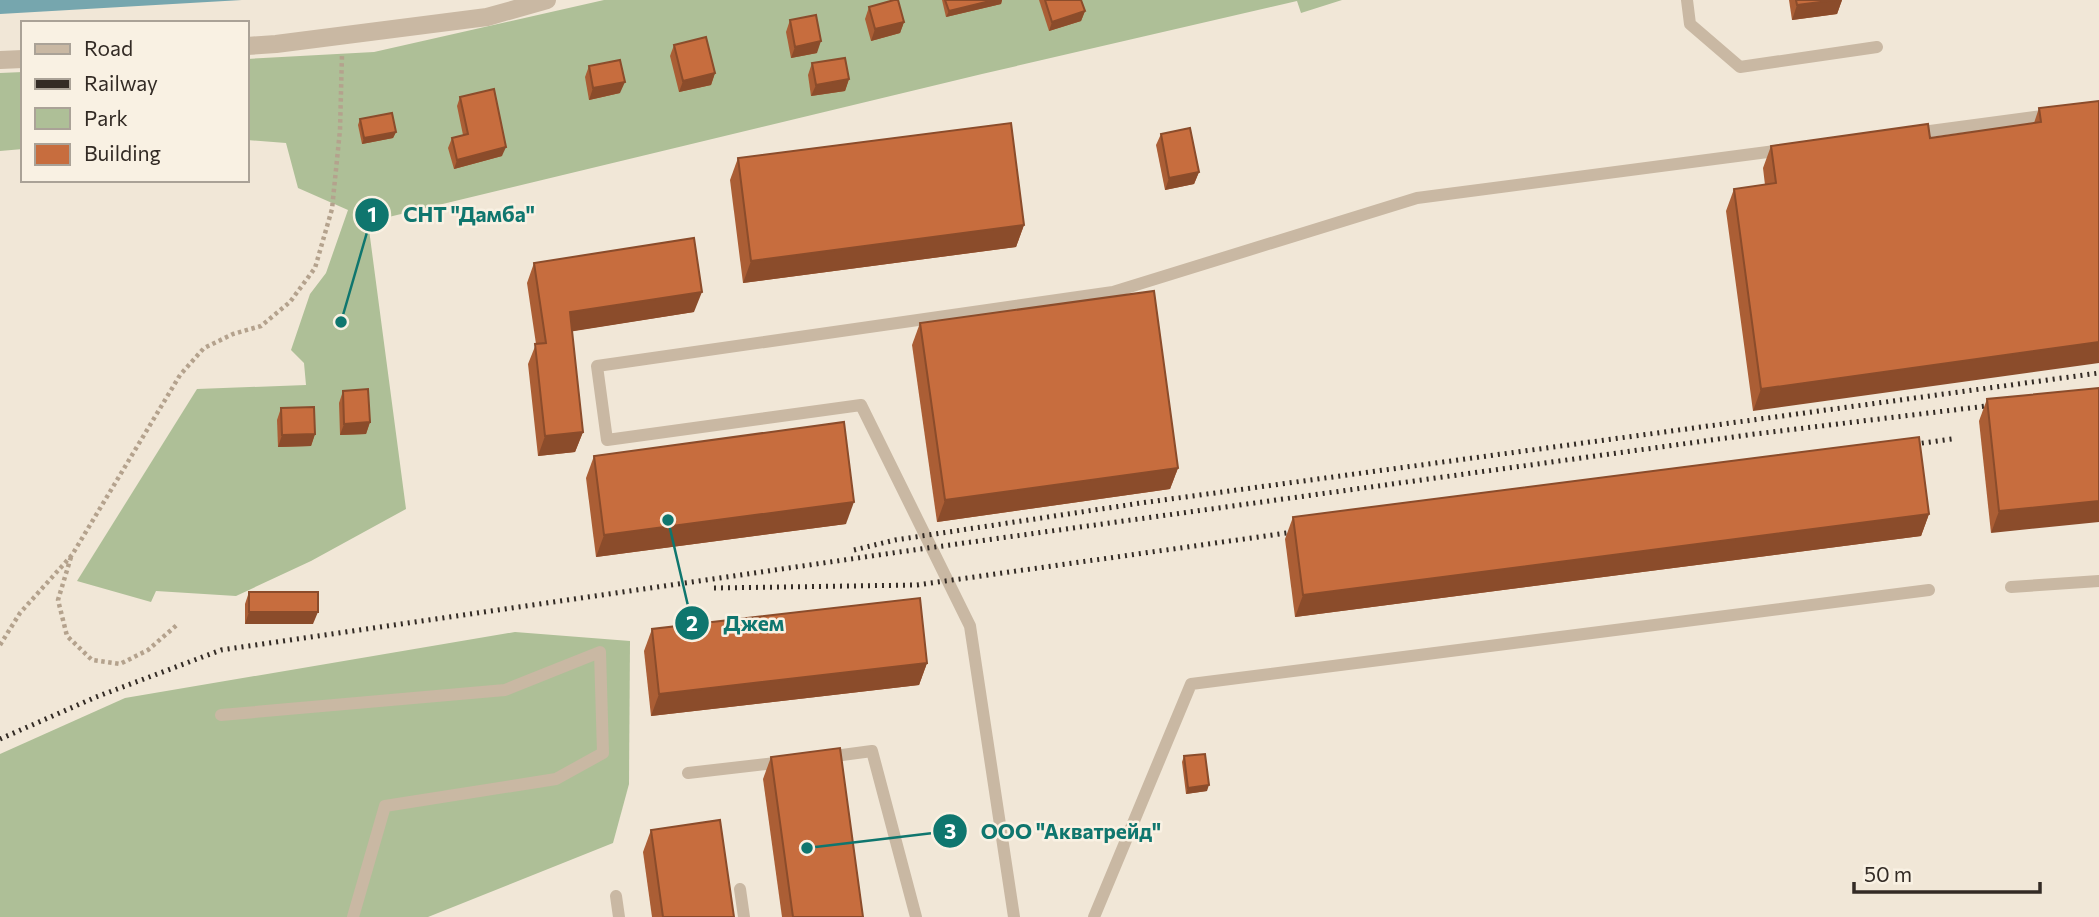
<svg xmlns="http://www.w3.org/2000/svg" width="2099" height="917" font-family="Commissioner,sans-serif">
<style>
.green{fill:#aebf97}
.water{fill:#76a6ae}
.lines{fill:none;stroke-linecap:round;stroke-linejoin:round}
.path{stroke:#b4a28d;stroke-width:4.5;stroke-dasharray:3.5 3.5;stroke-linecap:butt}
.service{stroke:#c9b8a3;stroke-width:12}
.minor{stroke:#c9b8a3;stroke-width:18}
.rail{stroke:#332b25;stroke-width:5;stroke-dasharray:2 5;stroke-linecap:butt}
.wall{fill:#ab5e35}
.shaded-wall{fill:#8b4c2b}
.building{fill:#c76d3e;stroke:#8b4c2b;stroke-width:2}
.leader{fill:none;stroke:#0f766e;stroke-width:2.5}
.callout-dot{fill:#0f766e;stroke:#f9f1e3;stroke-width:2.5}
.mark-label{font-size:21px;text-anchor:middle;font-weight:bold;fill:#fff}
.callout-label{font-size:21px;text-anchor:middle;font-weight:bold;fill:#0f766e;stroke:#f9f1e3;stroke-width:5;stroke-linejoin:round;paint-order:stroke}
</style>
<rect width="100%" height="100%" fill="#f1e7d7"/>
<g class="green">
<polygon points="604,0 1342,0 1301,13 1297,1 982,74 368,222 406,509 311,561 236,596 156,591 151,602 77,581 197,389 306,385 304,363 291,350 310,294 326,273 348,210 298,188 286,143 247,140 247,59 374,52"/>
<polygon points="23,72 23,149 0,151 0,73"/>
<polygon points="515,632 630,641 629,784 613,843 428,917 0,917 0,754 125,698"/>
</g>
<polygon class="water" points="0,0 242,0 0,14"/>
<g class="lines">
<g class="path">
<polyline points="71,557 58,600 67,636 92,660 120,664 148,650 178,624"/>
<polyline points="0,645 20,613 72,555 180,375 204,348 233,334 261,326 290,302 315,268 332,209 340,130 342,54"/>
</g>
<g class="service">
<polyline points="1687,0 1690,24 1740,67 1877,47"/>
<polyline points="1915,133 2050,115"/>
<polyline points="2011,587 2099,581"/>
<polyline points="221,715 505,690 600,652 603,753 556,779 385,806 353,917"/>
<polyline points="827,757 872,751 916,917"/>
<polyline points="688,773 784,762"/>
<polyline points="740,889 744,917"/>
<polyline points="616,896 619,917"/>
<polyline points="1014,917 970,626 861,405 607,440 597,366 1113,292 1417,198 1783,150"/>
<polyline points="1094,917 1191,684 1929,590"/>
</g>
<g class="minor">
<polyline points="247,46 276,44 487,17 547,0"/>
<polyline points="0,60 23,59"/>
</g>
<g class="rail">
<polyline points="1901,446 1952,439"/>
<polyline points="854,550 895,540 1141,503 2099,373"/>
<polyline points="714,588 917,585 1308,530"/>
<polyline points="0,739 96,697 221,650 899,552 1755,434 2003,404"/>
</g>
</g>
<g class="wall">
<polygon points="942,0 1002,0 1001,4 946,17"/>
<polygon points="1039,0 1081,0 1085,11 1081,21 1049,31"/>
<polygon points="1789,0 1842,0 1837,14 1792,20"/>
<polygon points="869,7 904,22 900,33 871,41 865,19"/>
<polygon points="790,20 817,53 791,58 786,32"/>
<polygon points="674,45 715,73 711,85 679,92 670,56"/>
<polygon points="812,63 849,79 845,91 811,96 808,75"/>
<polygon points="589,66 620,93 589,100 585,77"/>
<polygon points="460,97 502,156 454,169 448,148 452,138 463,135 457,106"/>
<polygon points="2099,101 1753,411 1726,211 1734,189 1765,185 1763,168 1771,146 1930,138 2034,123 2039,108"/>
<polygon points="360,119 396,132 393,138 362,144 358,125"/>
<polygon points="1161,134 1199,172 1194,184 1165,190 1156,145"/>
<polygon points="738,158 1024,225 1016,247 743,283 730,180"/>
<polygon points="534,263 694,312 572,331 583,432 575,452 538,456 528,364 536,344 527,283"/>
<polygon points="920,323 1178,468 1170,489 937,522 912,345"/>
<polygon points="2099,388 1991,533 1979,421 1987,399"/>
<polygon points="343,391 370,422 366,434 340,435 339,403"/>
<polygon points="281,408 315,434 311,446 278,447 277,420"/>
<polygon points="594,456 846,524 596,557 586,478"/>
<polygon points="1929,514 1921,536 1295,617 1285,539 1293,517"/>
<polygon points="249,592 313,624 245,624 245,604"/>
<polygon points="652,629 927,663 919,685 651,716 644,651"/>
<polygon points="1184,756 1207,791 1186,794 1182,762"/>
<polygon points="771,757 863,917 782,917 763,779"/>
<polygon points="651,830 734,917 652,917 643,852"/>
</g>
<g class="shaded-wall">
<polygon points="994,0 1002,0 1001,4 946,17 949,11"/>
<polygon points="1836,0 1842,0 1837,14 1792,20 1797,5"/>
<polygon points="1085,11 1081,21 1049,31 1052,22"/>
<polygon points="904,22 900,33 871,41 875,29"/>
<polygon points="821,41 817,53 791,58 795,47"/>
<polygon points="715,73 711,85 679,92 683,81"/>
<polygon points="849,79 845,91 811,96 816,85"/>
<polygon points="625,82 620,93 589,100 593,88"/>
<polygon points="396,132 393,138 362,144 364,138"/>
<polygon points="506,147 502,156 454,169 457,160"/>
<polygon points="1199,172 1194,184 1165,190 1169,178"/>
<polygon points="1024,225 1016,247 743,283 751,261"/>
<polygon points="702,292 694,312 562,333 570,312"/>
<polygon points="2099,342 2099,363 1753,411 1761,389"/>
<polygon points="370,422 366,434 340,435 344,424"/>
<polygon points="583,432 575,452 538,456 545,436"/>
<polygon points="315,434 311,446 278,447 282,435"/>
<polygon points="1178,468 1170,489 937,522 945,500"/>
<polygon points="2099,501 2099,522 1991,533 1999,511"/>
<polygon points="854,502 846,524 596,557 604,535"/>
<polygon points="1929,514 1921,536 1295,617 1303,595"/>
<polygon points="249,612 318,612 313,624 245,624"/>
<polygon points="927,663 919,685 651,716 659,694"/>
<polygon points="1209,785 1207,791 1186,794 1188,788"/>
</g>
<g class="building">
<polygon points="894,0 898,0 904,22 875,29 869,7"/>
<polygon points="945,0 994,0 949,11"/>
<polygon points="1045,0 1081,0 1085,11 1052,22"/>
<polygon points="1796,0 1836,0 1797,5"/>
<polygon points="816,15 821,41 795,47 790,20"/>
<polygon points="706,37 715,73 683,81 674,45"/>
<polygon points="845,58 849,79 816,85 812,63"/>
<polygon points="620,60 625,82 593,88 589,66"/>
<polygon points="494,89 506,147 457,160 452,138 468,134 460,97"/>
<polygon points="2099,101 2099,342 1761,389 1734,189 1776,183 1771,146 1928,124 1930,138 2041,122 2039,108"/>
<polygon points="392,113 396,132 364,138 360,119"/>
<polygon points="1011,123 1024,225 751,261 738,158"/>
<polygon points="1190,128 1199,172 1169,178 1161,134"/>
<polygon points="694,238 702,292 570,312 583,432 545,436 535,344 546,343 534,263"/>
<polygon points="1154,291 1178,468 945,500 920,323"/>
<polygon points="2099,388 2099,501 1999,511 1987,399"/>
<polygon points="368,389 370,422 344,424 343,391"/>
<polygon points="314,407 315,434 282,435 281,408"/>
<polygon points="844,422 854,502 604,535 594,456"/>
<polygon points="1919,437 1929,514 1303,595 1293,517"/>
<rect x="249" y="592" width="69" height="20"/>
<polygon points="920,598 927,663 659,694 652,629"/>
<polygon points="840,748 863,917 793,917 771,757"/>
<polygon points="1205,754 1209,785 1188,788 1184,756"/>
<polygon points="720,820 734,917 663,917 651,830"/>
</g>
<path class="leader" d="M341 322L372 215M668 520L692 623M807 848L950 831"/>
<g class="callout-dot">
<circle cx="341" cy="322" r="7"/>
<circle cx="668" cy="520" r="7"/>
<circle cx="807" cy="848" r="7"/>
<circle cx="372" cy="215" r="18"/>
<circle cx="692" cy="623" r="18"/>
<circle cx="950" cy="831" r="18"/>
</g>
<g class="mark-label">
<text x="372" y="222">1</text>
<text x="692" y="631">2</text>
<text x="950" y="839">3</text>
</g>
<g class="callout-label">
<text x="469" y="222">СНТ "Дамба"</text>
<text x="754" y="631">Джем</text>
<text x="1071" y="839">ООО "Акватрейд"</text>
</g>
<rect x="21" y="21" width="228" height="161" fill="#f9f1e3" stroke="#aaa297" stroke-width="2"/>
<rect x="35" y="44" width="35" height="10" fill="#c9b8a3" stroke="#aaa297" stroke-width="2"/>
<text x="84" y="56" font-size="21" fill="#332b25">Road</text>
<rect x="35" y="79" width="35" height="10" fill="#332b25" stroke="#aaa297" stroke-width="2"/>
<text x="84" y="91" font-size="21" fill="#332b25">Railway</text>
<rect x="35" y="108" width="35" height="21" fill="#aebf97" stroke="#aaa297" stroke-width="2"/>
<text x="84" y="126" font-size="21" fill="#332b25">Park</text>
<rect x="35" y="144" width="35" height="21" fill="#c76d3e" stroke="#aaa297" stroke-width="2"/>
<text x="84" y="161" font-size="21" fill="#332b25">Building</text>
<path d="M1854 882v10h186v-10" fill="none" stroke="#332b25" stroke-width="3.5"/>
<text x="1864" y="882" font-size="21" fill="#332b25" stroke="#f9f1e3" stroke-width="5" paint-order="stroke">50 m</text>
</svg>
